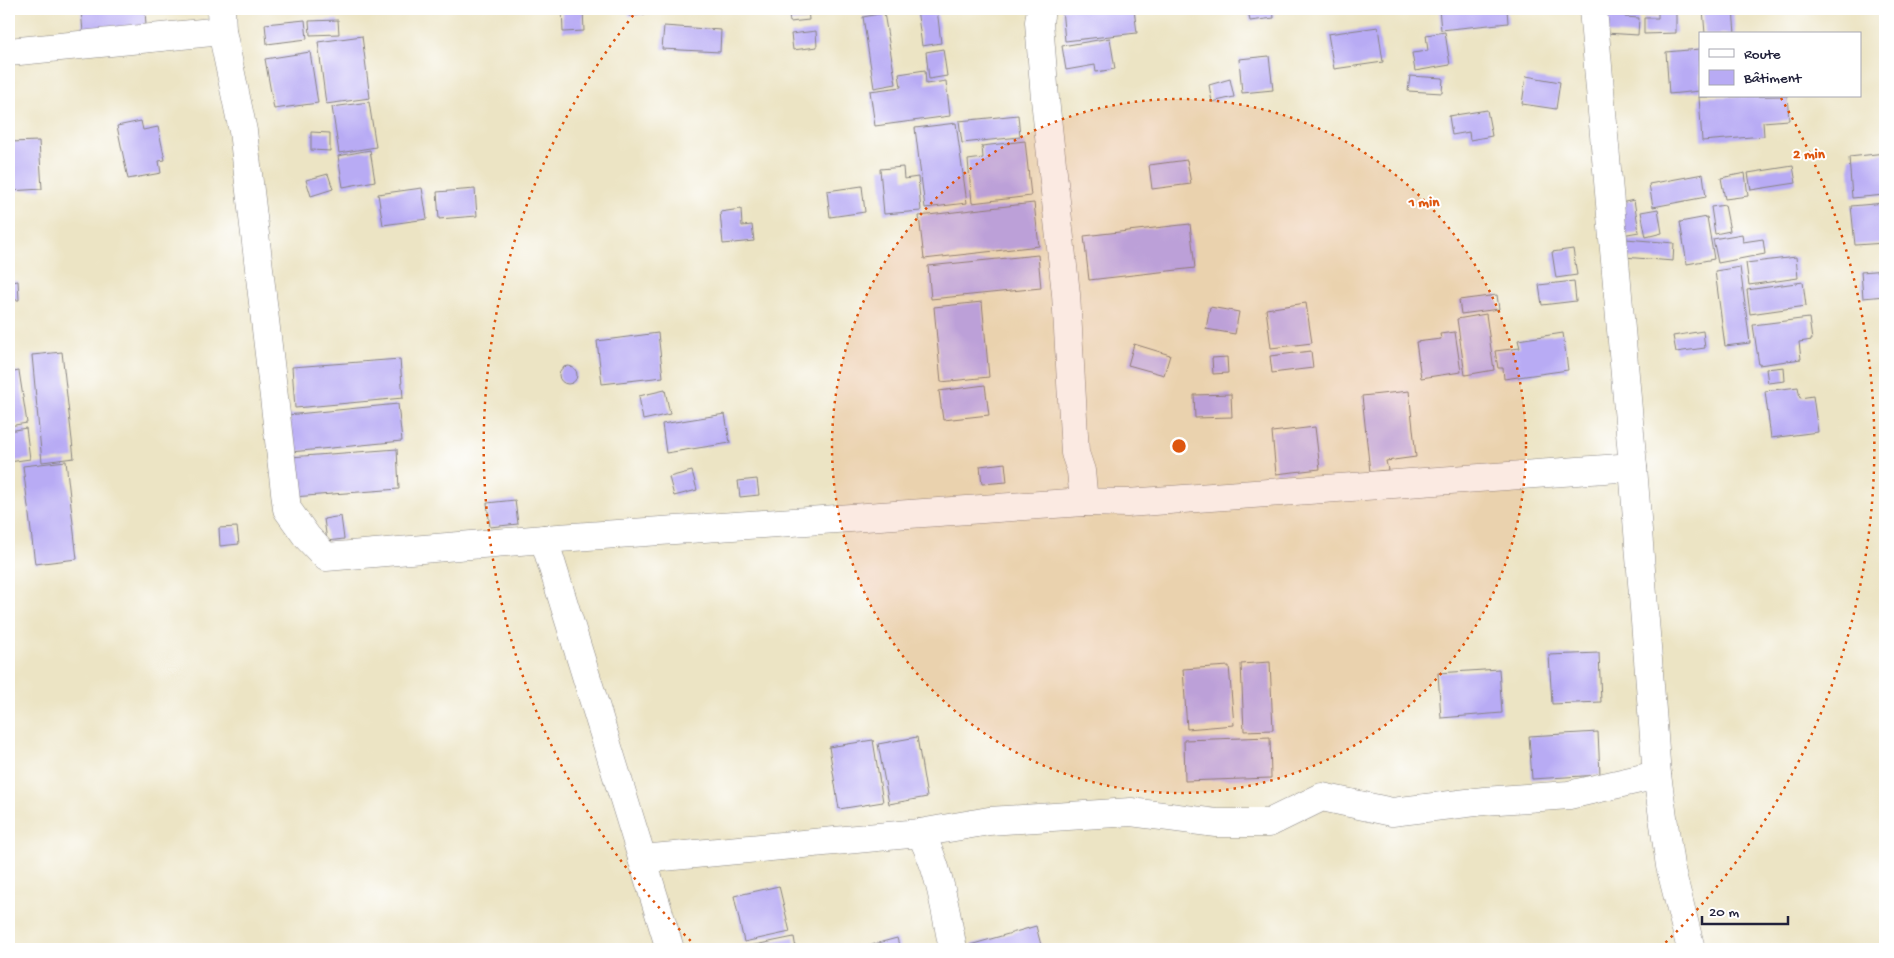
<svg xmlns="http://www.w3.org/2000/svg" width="1894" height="958" font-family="'Gochi Hand',sans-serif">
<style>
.building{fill:#b8abf4}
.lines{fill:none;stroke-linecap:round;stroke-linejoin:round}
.minor-casing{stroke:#878380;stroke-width:29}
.minor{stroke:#fff;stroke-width:28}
.ring{fill:none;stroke:#de560e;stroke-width:2.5;stroke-dasharray:2.5 5}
.centre{fill:#de560e;stroke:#fff;stroke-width:2.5}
.ring-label{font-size:15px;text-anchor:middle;font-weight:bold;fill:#de560e;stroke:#fff;stroke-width:4;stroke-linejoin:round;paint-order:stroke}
</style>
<rect width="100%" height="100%" fill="#fff"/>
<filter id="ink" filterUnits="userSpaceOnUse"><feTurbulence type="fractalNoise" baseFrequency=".02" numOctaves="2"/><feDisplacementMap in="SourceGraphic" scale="10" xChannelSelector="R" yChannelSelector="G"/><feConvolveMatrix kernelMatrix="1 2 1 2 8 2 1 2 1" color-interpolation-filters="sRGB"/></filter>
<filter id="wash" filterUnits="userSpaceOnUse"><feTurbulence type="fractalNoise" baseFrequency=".0096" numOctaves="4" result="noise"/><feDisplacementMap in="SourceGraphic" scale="20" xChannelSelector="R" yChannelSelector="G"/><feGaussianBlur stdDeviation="1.12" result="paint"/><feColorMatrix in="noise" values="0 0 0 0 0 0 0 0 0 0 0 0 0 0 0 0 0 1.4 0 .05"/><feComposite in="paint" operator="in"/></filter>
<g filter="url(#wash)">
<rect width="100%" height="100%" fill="#ece4c4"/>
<g id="blocks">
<g class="building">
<polygon points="93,9 145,9 146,26 83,32 81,10"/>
<polygon points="562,9 583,9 584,31 563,32"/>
<polygon points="628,9 674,9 674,10 629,16"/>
<polygon points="788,9 808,9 809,20 790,22"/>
<polygon points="917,9 937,9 941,43 922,46"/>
<polygon points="1062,9 1134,9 1137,33 1065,41"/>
<polygon points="1248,9 1273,9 1274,18 1250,21"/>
<polygon points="1439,9 1507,9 1508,23 1441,30"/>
<polygon points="1606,9 1625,10 1625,17 1639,18 1638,35 1605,33"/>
<polygon points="1703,9 1733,9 1735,34 1705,34"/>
<polygon points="1676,10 1676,33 1644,34 1644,18 1658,18 1658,11"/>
<polygon points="884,13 896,84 874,88 863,17"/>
<polygon points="305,20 307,39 267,44 265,24"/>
<polygon points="338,20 339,34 310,35 309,21"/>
<polygon points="664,26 721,30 720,52 662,49"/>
<polygon points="1378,27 1383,62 1334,69 1328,34"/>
<polygon points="816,31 817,47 793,50 791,34"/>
<polygon points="1445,32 1450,65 1415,71 1412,53 1428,51 1426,35"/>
<polygon points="362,36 370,98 326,104 318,42"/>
<polygon points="1110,38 1115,69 1096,72 1095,65 1066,70 1062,46"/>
<polygon points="943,49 947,76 929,79 926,52"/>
<polygon points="1700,49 1700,91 1669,94 1666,52"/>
<polygon points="310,52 318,103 274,109 265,59"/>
<polygon points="1269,56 1273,90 1242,93 1239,59"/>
<polygon points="925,70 926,84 946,81 950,116 875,126 870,91 901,87 899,74"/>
<polygon points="1410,76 1443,78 1442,93 1408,91"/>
<polygon points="1526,76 1560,82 1556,109 1522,104"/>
<polygon points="1230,79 1234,97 1212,102 1209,85"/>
<polygon points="1787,96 1789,120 1763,122 1764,136 1702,141 1699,97"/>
<polygon points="369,102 376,147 339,153 332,107"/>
<polygon points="1487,110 1492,136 1470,140 1469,132 1452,135 1449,116"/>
<polygon points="1018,115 1020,137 962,143 959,121"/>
<polygon points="141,121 143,130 158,127 165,160 159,161 161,173 128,179 117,126"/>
<polygon points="956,123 967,203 925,208 915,128"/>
<polygon points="311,132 330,133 330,151 311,150"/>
<polygon points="39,141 42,189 9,191 9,142"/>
<polygon points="1025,141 1031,196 972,203 968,160 983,158 982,146"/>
<polygon points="370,150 375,181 343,187 338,156"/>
<polygon points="1885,153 1885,195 1852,198 1849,157"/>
<polygon points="1187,160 1191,184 1152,189 1149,165"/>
<polygon points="1793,166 1796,183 1751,190 1748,173"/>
<polygon points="903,167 904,179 918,177 921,211 884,214 880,169"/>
<polygon points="1745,173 1748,196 1725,199 1721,178"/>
<polygon points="328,174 333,189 311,196 306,180"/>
<polygon points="1703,174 1706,197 1653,207 1649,184"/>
<polygon points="862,186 865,212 830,217 827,191"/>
<polygon points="422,188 427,219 383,225 378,194"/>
<polygon points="475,189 477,216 439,219 437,192"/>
<polygon points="1634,200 1639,232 1622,235 1616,204"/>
<polygon points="1034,203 1039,246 924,259 919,216"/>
<polygon points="1885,203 1885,243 1855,245 1851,206"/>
<polygon points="1725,205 1730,231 1715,234 1711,207"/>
<polygon points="741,209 742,226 752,225 754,241 723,244 720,212"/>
<polygon points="1658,209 1662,233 1646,237 1641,212"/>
<polygon points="1707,217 1714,259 1687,264 1680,222"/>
<polygon points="1190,224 1195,268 1089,280 1084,236"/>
<polygon points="1742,234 1743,242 1763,239 1765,254 1718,263 1713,239"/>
<polygon points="1626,239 1674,243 1673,261 1624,257"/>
<polygon points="1573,249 1577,275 1556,278 1552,252"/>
<polygon points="1038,255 1041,288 931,299 928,266"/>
<polygon points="1796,257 1798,278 1749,285 1746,263"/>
<polygon points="1740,267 1750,343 1725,346 1715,271"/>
<polygon points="1885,270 1885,296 1863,298 1861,272"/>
<polygon points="18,281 19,300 9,300 9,282"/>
<polygon points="1574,281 1576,301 1542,305 1539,285"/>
<polygon points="1803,282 1806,306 1750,314 1747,290"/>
<polygon points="1497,295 1499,309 1461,314 1459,300"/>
<polygon points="982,302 989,377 941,382 934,307"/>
<polygon points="1306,303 1312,343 1271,348 1266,309"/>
<polygon points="1210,307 1239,312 1235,334 1206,329"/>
<polygon points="1486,314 1494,370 1465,375 1457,319"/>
<polygon points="1809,318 1812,340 1799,342 1801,359 1759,365 1753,325"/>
<polygon points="1703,331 1705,348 1676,352 1673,336"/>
<polygon points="1455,332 1461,372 1421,378 1416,342 1441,339 1440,334"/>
<polygon points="658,333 663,377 602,384 597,341"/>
<polygon points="1563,333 1568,370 1504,379 1503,368 1498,368 1495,351 1520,348 1518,340"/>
<polygon points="1134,344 1170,355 1164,375 1128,365"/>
<polygon points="1311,351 1313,368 1272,373 1270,356"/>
<polygon points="62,352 74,458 42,462 32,355"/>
<polygon points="1227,357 1228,373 1213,374 1212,358"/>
<polygon points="400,359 403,398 295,408 292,367"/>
<circle cx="568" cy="375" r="9"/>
<polygon points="1784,367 1785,381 1768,383 1766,369"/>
<polygon points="19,371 27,423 9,426 9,373"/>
<polygon points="985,385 989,415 943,420 939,391"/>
<polygon points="1798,387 1800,398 1813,396 1818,432 1771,438 1765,391"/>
<polygon points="665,390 670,414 643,420 639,396"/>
<polygon points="1409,391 1416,457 1386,461 1388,470 1370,472 1362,396"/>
<polygon points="1231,394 1232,417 1195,418 1194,395"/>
<polygon points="398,404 402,441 291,452 287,415"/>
<polygon points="725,414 730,443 666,453 662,424"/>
<polygon points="1315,427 1320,469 1276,474 1272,432"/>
<polygon points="26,428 30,459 9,462 9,431"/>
<polygon points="397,449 399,489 293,497 290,457"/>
<polygon points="66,461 77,559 35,564 23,466"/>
<polygon points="1005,463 1007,482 982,484 980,466"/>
<polygon points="692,471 697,490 674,496 669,477"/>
<polygon points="757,479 759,495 740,497 738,481"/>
<polygon points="515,500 518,524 490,527 487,503"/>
<polygon points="341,516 344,539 327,541 324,519"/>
<polygon points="237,527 239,544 220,546 219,528"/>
<polygon points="1599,653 1601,702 1552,704 1549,655"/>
<polygon points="1270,662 1273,730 1244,731 1241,664"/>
<polygon points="1229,666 1234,725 1187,729 1183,669"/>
<polygon points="1499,669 1502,713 1441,718 1438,673"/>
<polygon points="1598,732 1600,775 1532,779 1529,736"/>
<polygon points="917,737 927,797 889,804 878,744"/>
<polygon points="1270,737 1271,778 1185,781 1184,740"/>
<polygon points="873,740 883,802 839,809 829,747"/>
<polygon points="779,886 790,932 744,942 734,896"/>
<polygon points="1036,926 1042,949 971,949 970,945"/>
<polygon points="794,937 796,949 740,949 740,948"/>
<polygon points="897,938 900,949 856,949"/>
</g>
</g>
</g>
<g filter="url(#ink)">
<use href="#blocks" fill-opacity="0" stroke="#878380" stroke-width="1"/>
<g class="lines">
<defs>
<g id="minor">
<polyline points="221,9 222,31 243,131 287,509 307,537 326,557 544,539 1084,502"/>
<polyline points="1041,9 1039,22 1045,99 1066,294 1075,453 1081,471 1084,502 1127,503 1633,467"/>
<polyline points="1593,9 1633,467 1657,775 1670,866 1691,949"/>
<polyline points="9,52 222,31"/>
<polyline points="544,539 670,949"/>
<polyline points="920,833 989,821 1131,812 1216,823 1269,823 1322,797 1392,812 1484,801 1569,795 1657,775"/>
<path d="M642 859 920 833C940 868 945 910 953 949"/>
</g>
</defs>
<use href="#minor" class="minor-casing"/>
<use href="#minor" class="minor"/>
</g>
</g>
<circle cx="1179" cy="446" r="347" fill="#de560e" fill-opacity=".12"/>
<g class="ring">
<circle cx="1179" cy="446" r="347"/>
<path d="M696 946A695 695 0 0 1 635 13M1781 98A695 695 0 0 1 1662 946"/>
</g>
<circle cx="1179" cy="446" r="8" class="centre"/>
<g class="ring-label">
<text x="1809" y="158">2 min</text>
<text x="1424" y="206">1 min</text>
</g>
<rect width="1894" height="958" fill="none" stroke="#fff" stroke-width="30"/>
<rect x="1699" y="32" width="162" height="65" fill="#ffffff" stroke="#a7a7b1"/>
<rect x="1709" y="49" width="25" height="8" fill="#ffffff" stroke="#a7a7b1"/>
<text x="1744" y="58" font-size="15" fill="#22223b">Route</text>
<rect x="1709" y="70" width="25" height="15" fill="#b8abf4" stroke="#a7a7b1"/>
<text x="1744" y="82" font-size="15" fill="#22223b">Bâtiment</text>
<path d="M1702 916v8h86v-8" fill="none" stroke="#22223b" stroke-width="2.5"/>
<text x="1709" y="916" font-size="15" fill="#22223b" stroke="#ffffff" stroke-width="4" paint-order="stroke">20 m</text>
</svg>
